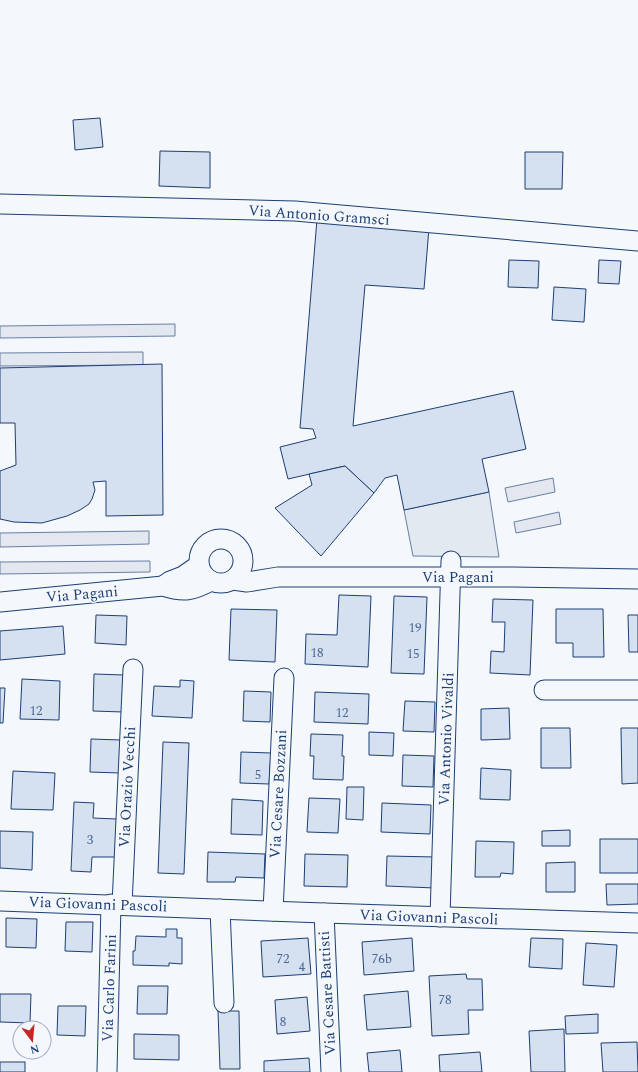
<svg xmlns="http://www.w3.org/2000/svg" width="638" height="1072" font-family="Spectral,serif">
<style>
.green{fill:#e3e9f0;stroke:#687fa3}
.parking{fill:#e3e8f0;stroke:#687fa3}
.building{fill:#d5e0f0;stroke:#1d3f73}
.lines{fill:none;stroke-linecap:round;stroke-linejoin:round}
.minor-casing{stroke:#1d3f73;stroke-width:21}
.minor{stroke:#f4f7fb;stroke-width:19}
.labels{text-anchor:middle;stroke-width:3;stroke-linejoin:round;paint-order:stroke}
.number-label{font-size:13px;fill:#4b6792}
.street-label{font-size:15px;fill:#1d3f73;stroke:#f4f7fb}
</style>
<rect width="100%" height="100%" fill="#f4f7fb"/>
<polygon class="green" points="489,492 499,557 413,556 404,510"/>
<g class="parking">
<polygon points="175,324 175,336 0,338 0,326"/>
<polygon points="143,352 143,365 0,366 0,353"/>
<polygon points="553,478 555,492 508,502 505,488"/>
<polygon points="559,512 561,524 516,533 514,522"/>
<polygon points="149,531 149,544 0,547 0,533"/>
<polygon points="150,561 150,572 0,574 0,562"/>
</g>
<g class="building">
<polygon points="100,118 103,147 75,150 73,120"/>
<polygon points="160,151 210,152 210,188 159,186"/>
<polygon points="525,152 563,152 562,189 525,189"/>
<polygon points="317,219 429,228 424,289 365,285 353,426 513,391 526,449 482,459 489,492 404,510 397,475 385,478 374,493 345,466 288,479 280,447 316,438 313,429 300,428"/>
<polygon points="509,260 539,261 538,288 508,287"/>
<polygon points="599,260 621,261 619,284 598,283"/>
<polygon points="554,287 586,289 584,322 552,320"/>
<polygon points="162,364 163,515 106,516 106,481 93,482 95,490 92,499 89,504 80,510 67,516 42,523 14,522 0,519 0,471 16,465 15,423 0,423 0,368"/>
<polygon points="345,466 374,493 321,556 275,508 312,485 309,474"/>
<polygon points="339,595 371,596 368,667 305,664 306,634 337,635"/>
<polygon points="394,596 427,597 424,674 391,673"/>
<polygon points="493,599 533,600 530,675 490,673 491,651 504,652 505,622 492,622"/>
<polygon points="231,609 277,610 275,662 229,660"/>
<polygon points="556,609 603,609 604,657 573,657 573,643 556,643"/>
<polygon points="96,615 127,616 126,645 95,643"/>
<polygon points="628,615 638,615 638,652 629,652"/>
<polygon points="63,626 65,654 0,660 0,631"/>
<polygon points="94,674 124,675 123,712 93,711"/>
<polygon points="22,679 60,681 59,720 20,719"/>
<polygon points="180,680 194,681 192,718 152,716 154,686 180,687"/>
<polygon points="0,688 5,688 3,723 0,723"/>
<polygon points="244,691 271,692 270,722 243,721"/>
<polygon points="315,692 369,694 368,724 314,722"/>
<polygon points="405,701 435,702 434,732 403,731"/>
<polygon points="509,708 510,739 481,740 481,709"/>
<polygon points="541,728 570,728 571,768 541,768"/>
<polygon points="621,728 638,728 638,783 622,784"/>
<polygon points="369,732 394,733 393,756 369,755"/>
<polygon points="311,734 343,735 342,756 344,756 343,780 313,779 314,756 310,756"/>
<polygon points="91,739 121,740 120,773 90,772"/>
<polygon points="163,742 189,743 184,874 158,873"/>
<polygon points="241,752 271,753 269,784 240,783"/>
<polygon points="403,755 434,756 433,787 402,786"/>
<polygon points="481,768 511,770 510,800 480,799"/>
<polygon points="13,771 55,773 53,810 11,809"/>
<polygon points="347,787 364,787 363,820 346,819"/>
<polygon points="309,798 340,799 338,833 307,832"/>
<polygon points="232,799 263,801 262,835 231,834"/>
<polygon points="74,802 94,803 93,818 117,819 115,857 92,857 91,872 71,871"/>
<polygon points="382,803 431,805 430,834 381,832"/>
<polygon points="570,830 570,846 542,846 542,831"/>
<polygon points="0,831 33,832 32,870 0,868"/>
<rect x="600" y="839" width="38" height="34"/>
<polygon points="476,841 514,842 513,874 501,873 500,877 475,877"/>
<polygon points="208,852 265,854 264,878 236,877 235,882 207,882"/>
<polygon points="305,854 348,855 347,887 304,886"/>
<polygon points="387,856 436,857 435,888 386,886"/>
<polygon points="575,862 575,892 546,892 546,863"/>
<polygon points="606,884 638,884 638,904 607,905"/>
<polygon points="6,918 37,919 36,948 6,947"/>
<polygon points="66,922 93,922 92,952 65,951"/>
<polygon points="166,929 177,929 177,938 182,938 182,964 169,963 169,966 133,965 133,951 135,951 136,936 166,937"/>
<polygon points="308,938 311,974 263,977 261,941"/>
<polygon points="412,938 414,971 364,975 362,942"/>
<polygon points="531,938 563,939 562,969 529,967"/>
<polygon points="586,943 617,945 614,987 583,985"/>
<polygon points="466,974 467,979 482,979 483,1010 468,1010 469,1034 432,1036 429,976"/>
<polygon points="138,986 168,986 167,1014 137,1014"/>
<polygon points="408,991 411,1027 367,1030 364,995"/>
<polygon points="0,994 31,994 30,1023 0,1022"/>
<polygon points="307,997 310,1031 277,1034 275,1000"/>
<polygon points="58,1006 86,1006 85,1036 57,1035"/>
<polygon points="218,1011 239,1011 240,1069 220,1069"/>
<polygon points="598,1014 598,1033 566,1034 565,1016"/>
<polygon points="564,1029 565,1072 531,1072 529,1031"/>
<polygon points="134,1034 179,1035 179,1060 134,1059"/>
<polygon points="637,1042 638,1072 603,1072 601,1043"/>
<polygon points="400,1050 402,1072 369,1072 367,1053"/>
<polygon points="480,1052 482,1072 440,1072 439,1055"/>
<polygon points="309,1058 310,1072 264,1072 264,1061"/>
<rect x="0" y="1062" width="25" height="10"/>
</g>
<g class="lines">
<defs>
<g id="minor">
<polyline points="0,204 295,211 638,241"/>
<circle cx="221" cy="561" r="22"/>
<polyline points="233,580 247,582 278,577 513,577 638,579"/>
<polyline points="163,586 170,581 183,576 199,565"/>
<path d="M0 602 163 586C184 593 192 591 211 581"/>
<polyline points="544,690 638,690"/>
<polyline points="0,901 324,913 638,923"/>
<polyline points="122,905 133,669"/>
<polyline points="220,909 224,1003"/>
<polyline points="273,911 284,678"/>
<polyline points="324,913 331,1072"/>
<polyline points="440,917 451,561"/>
<polyline points="107,1072 111,904"/>
</g>
</defs>
<use href="#minor" class="minor-casing"/>
<use href="#minor" class="minor"/>
</g>
<g class="labels">
<g class="number-label">
<text x="415" y="632">19</text>
<text x="317" y="657">18</text>
<text x="413" y="658">15</text>
<text x="36" y="715">12</text>
<text x="342" y="717">12</text>
<text x="258" y="779">5</text>
<text x="90" y="844">3</text>
<text x="283" y="963">72</text>
<text x="382" y="963">76b</text>
<text x="302" y="971">4</text>
<text x="445" y="1004">78</text>
<text x="283" y="1026">8</text>
</g>
<g class="street-label">
<text transform="translate(319 215) rotate(4)" y="5">Via Antonio Gramsci</text>
<text x="458" y="582">Via Pagani</text>
<text transform="translate(82 594) rotate(-5)" y="5">Via Pagani</text>
<text transform="translate(446 739) rotate(-88)" y="5">Via Antonio Vivaldi</text>
<text transform="translate(127 787) rotate(-87)" y="5">Via Orazio Vecchi</text>
<text transform="translate(278 794) rotate(-87)" y="5">Via Cesare Bozzani</text>
<text transform="translate(98 904) rotate(2)" y="5">Via Giovanni Pascoli</text>
<text transform="translate(429 917) rotate(2)" y="5">Via Giovanni Pascoli</text>
<text transform="translate(109 988) rotate(-88)" y="5">Via Carlo Farini</text>
<text transform="translate(327 993) rotate(-93)" y="5">Via Cesare Battisti</text>
</g>
</g>
<g transform="translate(32 1040) rotate(164)"><circle r="19" fill="#f4f7fb" stroke="#9eadc5"/>
<path d="M0-3L7 15L0 10L-7 15Z" fill="#c62828"/>
<text y="-6" font-size="11" font-weight="bold" text-anchor="middle" fill="#1d3f73">N</text>
</g>
</svg>
